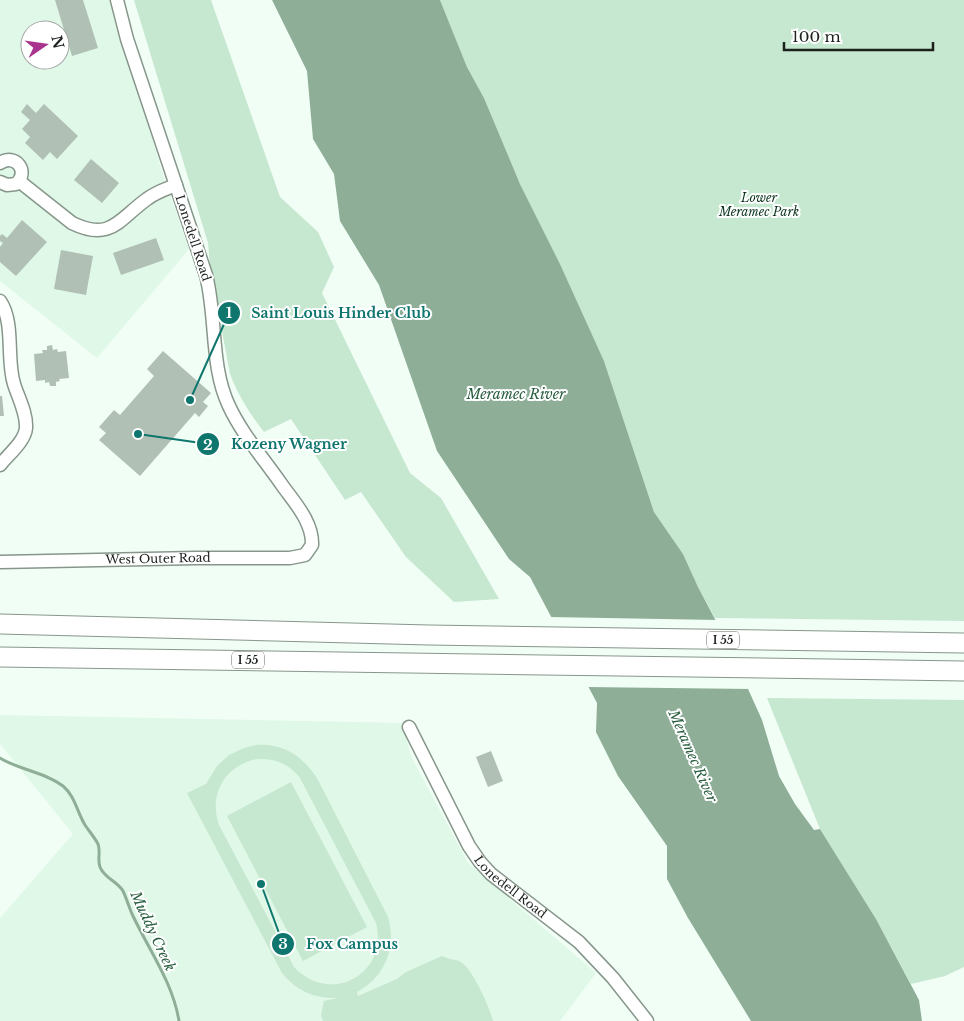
<svg xmlns="http://www.w3.org/2000/svg" width="964" height="1021" font-family="'Libre Baskerville',serif">
<style>
.built{fill:#e0f8e7;fill-rule:evenodd}
.green{fill:#c6e7d0;fill-rule:evenodd}
.water{fill:#8eae98}
.pier{fill:#f1fef5}
.lines{fill:none;stroke-linecap:round;stroke-linejoin:round}
.stream{stroke:#8eae98;stroke-width:3}
.building{fill:#b1c0b5}
.minor-casing{stroke:#87968b;stroke-width:15}
.highway-casing{stroke:#87968b;stroke-width:21}
.minor{stroke:#fff;stroke-width:12}
.highway{stroke:#fff;stroke-width:19}
.labels{text-anchor:middle;stroke-width:4;stroke-linejoin:round;paint-order:stroke}
.shield{fill:#fff;stroke:#606461;stroke-width:1}
.shield-label{font-size:11px;font-weight:bold;fill:#1c211d}
.park-label{font-size:12px;font-style:italic;fill:#0c351f;stroke:#fff}
.street-label{font-size:12px;fill:#1c211d;stroke:#fff}
.water-label{font-size:14px;font-style:italic;fill:#2a5f40;stroke:#fff}
.leader{fill:none;stroke:#0f766e;stroke-width:2}
.callout-dot{fill:#0f766e;stroke:#fff;stroke-width:2}
.mark-label{font-size:15px;text-anchor:middle;font-weight:bold;fill:#fff}
.callout-label{font-size:14px;text-anchor:middle;font-weight:bold;fill:#0f766e;stroke:#fff;stroke-width:4;stroke-linejoin:round;paint-order:stroke}
</style>
<rect width="100%" height="100%" fill="#f1fef5"/>
<g class="built">
<path d="M0 0H112L161 169 189 249 97 358 0 281ZM30 30H60V60H30Z"/>
<polygon points="0,715 402,723 411,756 468,863 596,973 560,1021 0,1021 0,918 73,834 0,744"/>
</g>
<g class="green">
<path d="M134 0H211L280 197 318 232 334 267 322 293 410 473 441 498 499 599 454 602 406 557 361 492 345 500 291 419 264 432C250 414 238 395 230 374L210 267 208 243Z"/>
<polygon points="440,0 964,0 964,621 715,618 698,587 683,554 654,512 604,361 560,264 520,184 484,98 467,67"/>
<polygon points="767,698 964,700 964,967 945,976 911,984 876,919 820,829"/>
<path d="M256 745C284 743 304 757 318 780L388 917C397 947 385 977 357 992L358 996 397 979 406 972 442 956C450 960 455 959 461 962 472 968 490 1008 493 1021H323L321 1015 324 1001 338 998C316 999 296 991 282 973L187 793 206 784 217 766 229 755 244 748ZM258 759C275 758 289 764 300 778L376 923C389 974 330 1006 294 967L219 825C208 794 226 764 258 759Z"/>
<polygon points="291,782 367,927 303,961 227,816"/>
</g>
<polygon class="water" points="272,0 440,0 467,67 484,98 520,184 560,264 604,361 654,512 683,554 698,587 726,640 762,720 779,776 795,804 814,830 820,829 876,919 919,1000 922,1021 751,1021 688,918 667,879 667,846 618,776 596,732 597,703 530,577 509,559 437,451 379,285 340,221 334,174 313,139 307,71"/>
<polygon class="pier" points="549,617 718,620 751,689 586,687"/>
<g class="lines">
<path class="stream" d="M0 758C19 770 45 772 63 786 75 796 77 812 85 825 89 831 95 838 98 844 101 852 97 859 100 867 104 878 117 881 123 891 127 899 129 908 133 916 149 950 173 983 179 1021"/>
</g>
<g class="building">
<polygon points="55,0 83,0 98,48 72,56"/>
<polygon points="27,104 36,113 44,104 78,136 57,159 50,152 43,160 25,143 30,137 22,129 30,120 21,112"/>
<polygon points="91,159 119,183 102,203 74,180"/>
<polygon points="22,220 47,242 16,276 0,262 0,247 3,243 0,241 0,236 2,234 7,238"/>
<polygon points="156,238 164,260 121,275 113,253"/>
<polygon points="61,250 93,256 86,295 54,289"/>
<polygon points="52,345 53,350 57,349 58,352 66,351 69,378 59,379 60,381 56,382 56,386 50,386 49,382 45,383 45,380 36,381 34,354 43,353 42,350 47,350 47,346"/>
<polygon points="163,351 211,393 203,402 208,406 199,417 195,413 140,476 99,440 106,433 99,427 114,410 120,415 154,376 147,369"/>
<polygon points="0,396 2,396 4,416 0,416"/>
<polygon points="491,751 503,781 488,787 476,757"/>
</g>
<g class="lines">
<defs>
<g id="minor">
<path d="M0 163C15 153 30 171 16 184L7 185 0 182"/>
<path d="M19 181 72 223C111 242 119 219 147 199 156 192 166 189 176 185"/>
<path d="M0 301C15 323 6 359 14 384 18 397 27 413 26 428 25 441 9 454 0 465"/>
<path id="s1" d="M0 562 196 558H290L305 555 312 545C313 522 294 502 282 485 264 459 242 434 229 406 210 366 217 318 206 275L127 39 117 0"/>
<path id="s2" d="M409 727 469 846 480 862 491 874 579 942 613 978 647 1021"/>
</g>
<g id="highway">
<polyline points="0,624 429,635 964,643"/>
<polyline points="0,657 964,671"/>
</g>
</defs>
<use href="#minor" class="minor-casing"/>
<use href="#highway" class="highway-casing"/>
<use href="#minor" class="minor"/>
<use href="#highway" class="highway"/>
</g>
<g class="labels">
<g class="shield">
<rect x="707" y="631.5" width="32" height="17" rx="4"/>
<rect x="232" y="651.5" width="32" height="17" rx="4"/>
</g>
<g class="shield-label">
<text x="723" y="644">I 55</text>
<text x="248" y="664">I 55</text>
</g>
<g class="park-label">
<text x="759" y="202">Lower<tspan x="759" dy="14">Meramec Park</tspan></text>
</g>
<g class="street-label">
<text transform="translate(193 238) rotate(72)" y="4">Lonedell Road</text>
<text dy="4" stroke="none"><textPath href="#s1" startOffset="158">West Outer Road</textPath></text>
<text dy="4" stroke="none"><textPath href="#s2" startOffset="192">Lonedell Road</textPath></text>
</g>
<g class="water-label">
<text x="516" y="399">Meramec River</text>
<text transform="translate(693 756) rotate(66)" y="5">Meramec River</text>
<text transform="translate(153 931) rotate(65)" y="5">Muddy Creek</text>
</g>
</g>
<path class="leader" d="M190 400L229 313M138 434L208 444M261 884L283 944"/>
<g class="callout-dot">
<circle cx="190" cy="400" r="5"/>
<circle cx="138" cy="434" r="5"/>
<circle cx="261" cy="884" r="5"/>
<circle cx="229" cy="313" r="12"/>
<circle cx="208" cy="444" r="12"/>
<circle cx="283" cy="944" r="12"/>
</g>
<g class="mark-label">
<text x="229" y="318">1</text>
<text x="208" y="450">2</text>
<text x="283" y="949">3</text>
</g>
<g class="callout-label">
<text x="341" y="318">Saint Louis Hinder Club</text>
<text x="289" y="449">Kozeny Wagner</text>
<text x="352" y="949">Fox Campus</text>
</g>
<g transform="translate(45 45) rotate(77)"><circle r="24" fill="#ffffff" stroke="#a4a6a5"/>
<path d="M0-4L9 19L0 12L-9 19Z" fill="#a9348d"/>
<text y="-8" font-size="14" font-weight="bold" text-anchor="middle" fill="#1c211d">N</text>
</g>
<path d="M784 42v8h149v-8" fill="none" stroke="#1c211d" stroke-width="2.5"/>
<text x="792" y="42" font-size="15" fill="#1c211d" stroke="#ffffff" stroke-width="4" paint-order="stroke">100 m</text>
</svg>
